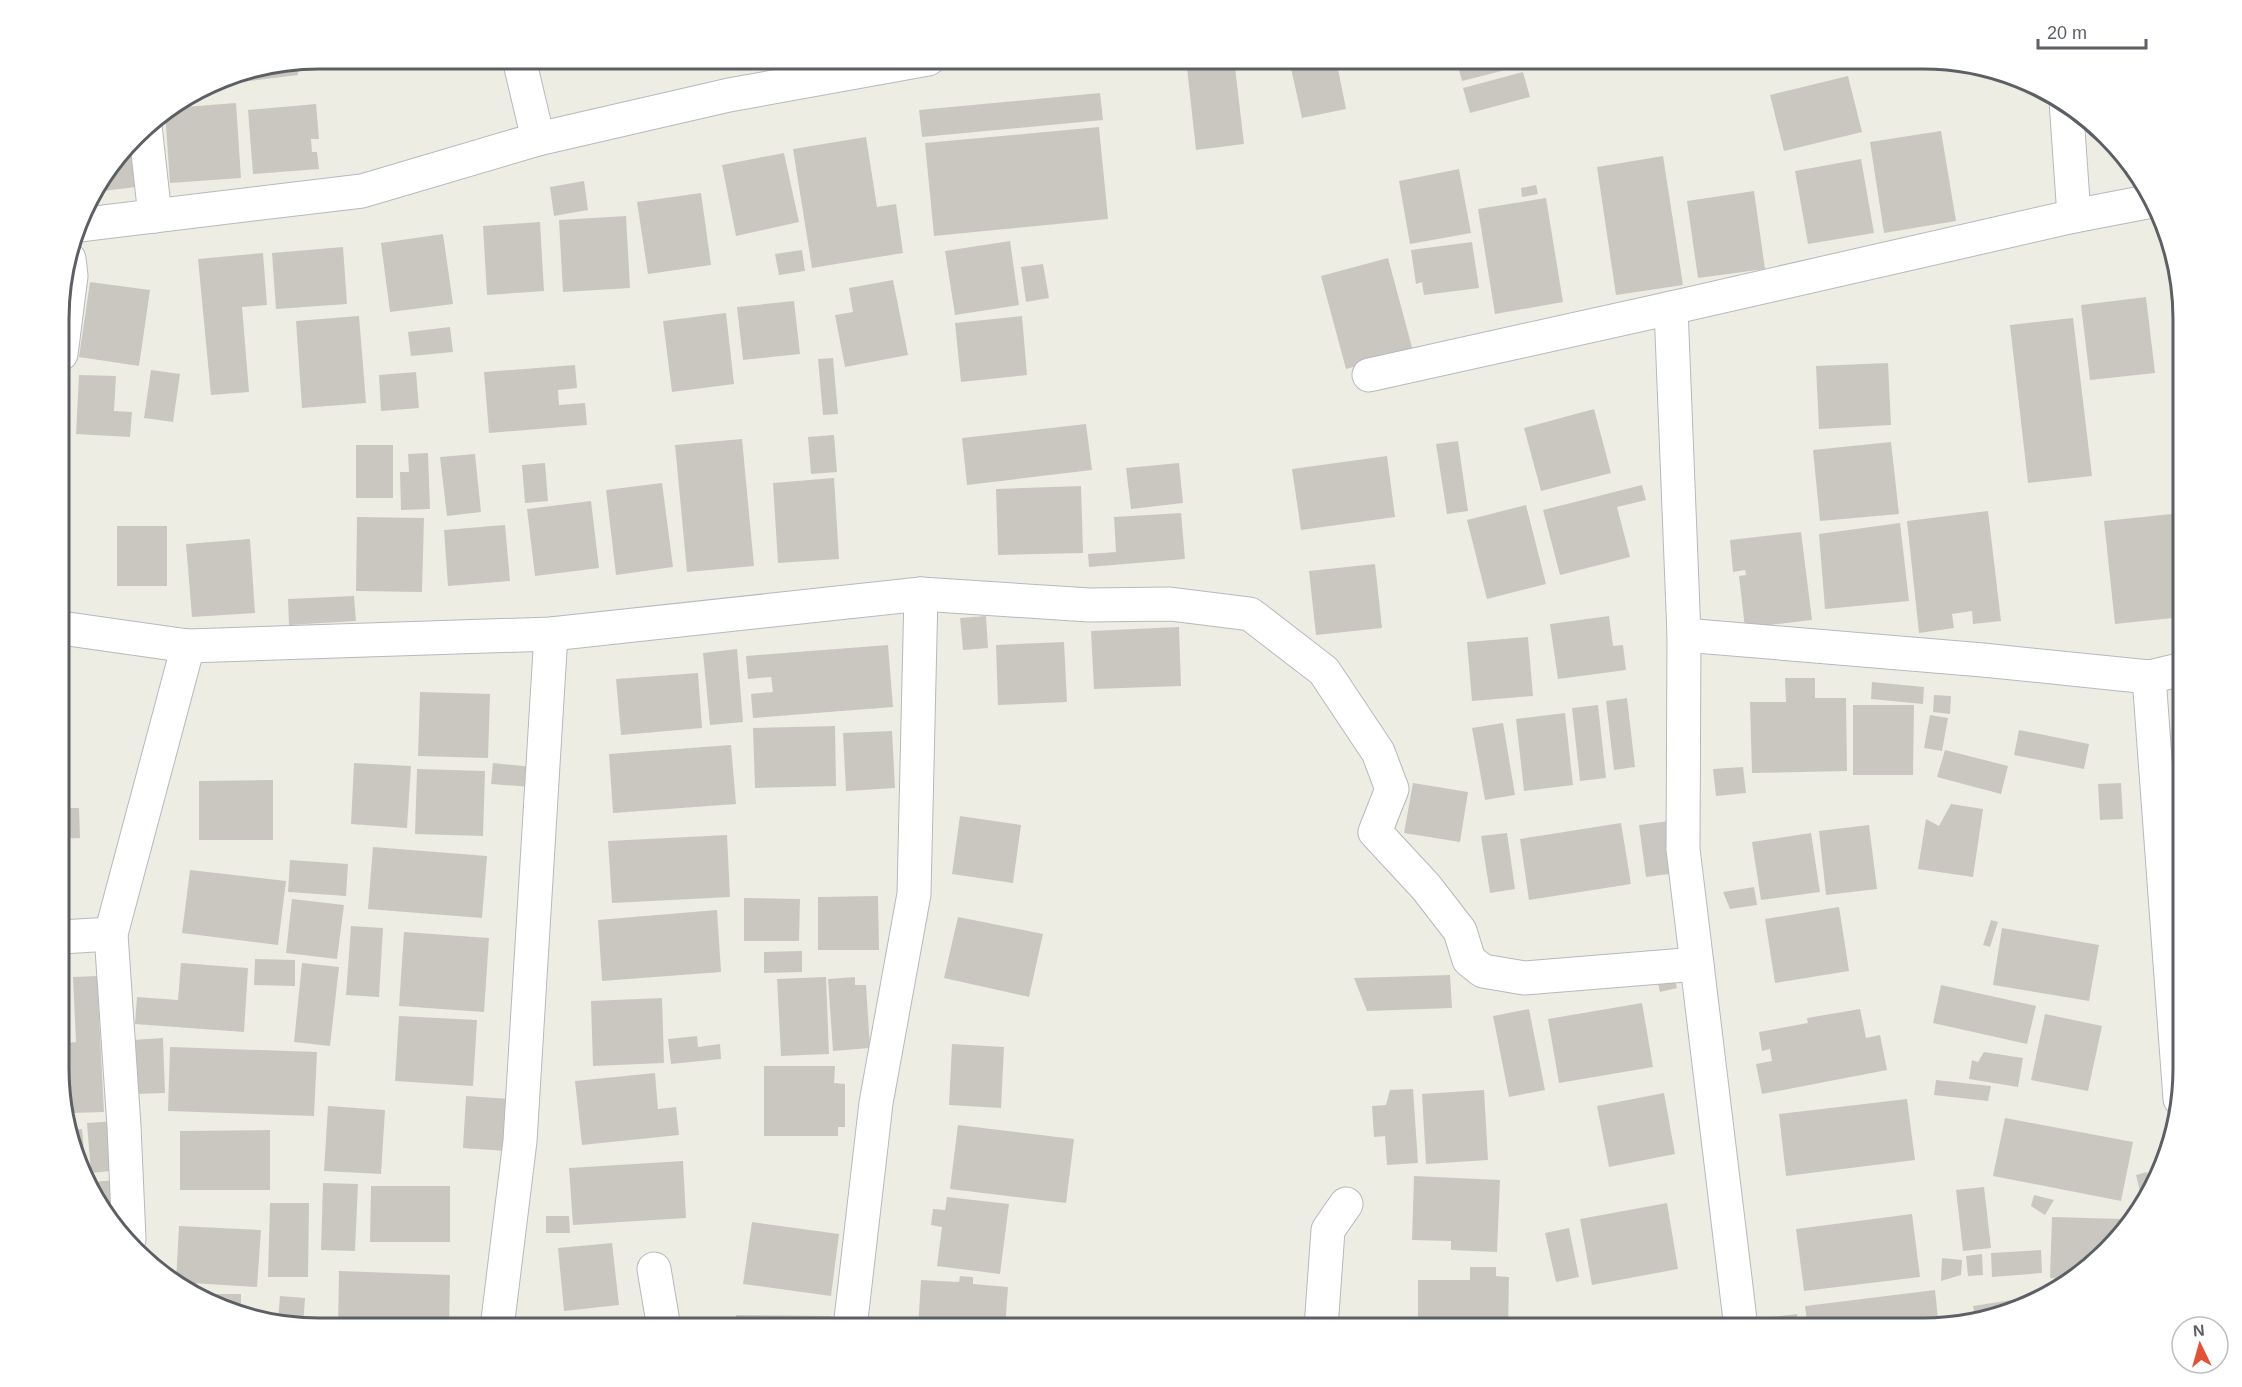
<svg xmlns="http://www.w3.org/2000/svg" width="2242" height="1387" font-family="Helvetica,sans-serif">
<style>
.building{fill:#cac7c1}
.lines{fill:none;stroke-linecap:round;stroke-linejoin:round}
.minor-casing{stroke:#b6b9bd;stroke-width:35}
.minor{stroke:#fff;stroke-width:33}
.rim{fill:none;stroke:#5c5f64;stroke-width:3}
</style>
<rect width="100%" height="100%" fill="#eeede4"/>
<g class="building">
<polygon points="540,59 564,59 564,60 541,64"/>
<polygon points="1186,59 1234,59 1244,144 1196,150"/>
<polygon points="1289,59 1336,59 1346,109 1302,118"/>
<polygon points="1456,59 1524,59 1525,65 1462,81"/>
<polygon points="297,63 298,75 241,82 240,74"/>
<polygon points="1523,72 1530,97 1470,113 1463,88"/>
<polygon points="1848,76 1862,132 1784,151 1770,95"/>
<polygon points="1100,93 1103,120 922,137 919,110"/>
<polygon points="236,103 241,178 170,183 165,112 172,108"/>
<polygon points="316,104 319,139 311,139 312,152 317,152 319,169 253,174 248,110"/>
<polygon points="1099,127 1108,219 934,236 925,143"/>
<polygon points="1941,131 1956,221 1884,233 1870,142"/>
<polygon points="138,135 145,186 94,192"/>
<polygon points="866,137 877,207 896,204 903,253 812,268 793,149"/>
<polygon points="784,153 799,222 736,236 722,165"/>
<polygon points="1663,156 1683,285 1616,295 1597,167"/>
<polygon points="1861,159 1874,233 1808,244 1795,171"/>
<polygon points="1459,169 1471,233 1410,244 1399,181"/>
<polygon points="584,181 588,210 554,216 550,187"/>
<polygon points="1536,185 1538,194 1522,197 1521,188"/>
<polygon points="1754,191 1765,269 1698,278 1687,201"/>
<polygon points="701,193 711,265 648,274 637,202"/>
<polygon points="1546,198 1563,302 1495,314 1478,209"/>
<polygon points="626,216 630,288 563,292 559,220"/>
<polygon points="540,222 544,291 487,295 483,226"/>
<polygon points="443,234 453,304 390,312 381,243"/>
<polygon points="1010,241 1019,305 955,315 945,251"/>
<polygon points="1472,242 1479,288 1424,295 1422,282 1416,284 1411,250"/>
<polygon points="343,247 347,304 276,309 272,253"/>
<polygon points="802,250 805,271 779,275 775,254"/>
<polygon points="263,253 267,305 242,307 249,392 211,395 198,259"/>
<polygon points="1388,258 1413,351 1346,369 1321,276"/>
<polygon points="1043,264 1049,298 1026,302 1021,267"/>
<polygon points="893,280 908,355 845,367 835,315 853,312 849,288"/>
<polygon points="90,282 150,290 139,366 79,357"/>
<polygon points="2146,297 2155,373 2090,380 2081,305"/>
<polygon points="794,301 800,354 743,360 737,307"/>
<polygon points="726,313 734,384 672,392 663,321"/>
<polygon points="359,316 366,403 302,408 296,321"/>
<polygon points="1022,316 1027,375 961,382 955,323"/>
<polygon points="2073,318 2092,476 2028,483 2010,325"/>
<polygon points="450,327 453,352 411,356 408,332"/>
<polygon points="833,358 838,414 823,415 818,359"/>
<polygon points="1888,363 1891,425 1819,429 1816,366"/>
<polygon points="575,365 577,388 558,390 559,405 585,403 587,425 489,433 484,372"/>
<polygon points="151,370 180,374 173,422 144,418"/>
<polygon points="416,372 419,408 381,411 379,375"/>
<polygon points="79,375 116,376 114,411 132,412 130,437 76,434"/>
<polygon points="1594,409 1611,473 1541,491 1524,428"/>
<polygon points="1086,424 1092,470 967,485 962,438"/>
<polygon points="834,435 837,472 811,474 808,437"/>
<polygon points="742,439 754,566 687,572 675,445"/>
<polygon points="1458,441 1468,511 1447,514 1436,444"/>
<polygon points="1891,442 1899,514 1820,521 1813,450"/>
<rect x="356" y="445" width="37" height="53"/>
<polygon points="428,453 430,509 401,510 400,472 409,472 408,454"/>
<polygon points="475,454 481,512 447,516 440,457"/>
<polygon points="1387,456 1395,517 1301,530 1292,469"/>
<polygon points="545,463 548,501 525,503 522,465"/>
<polygon points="1179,463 1183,503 1131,509 1126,468"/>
<polygon points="834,478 839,559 778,563 773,483"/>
<polygon points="662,483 673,567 616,575 606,490"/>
<polygon points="1642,485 1646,500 1617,507 1630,557 1560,575 1543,510"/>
<polygon points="1081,486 1083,553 998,555 996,489"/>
<polygon points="591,501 599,568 535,576 527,509"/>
<polygon points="1526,505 1546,584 1487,599 1467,520"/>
<polygon points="1988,511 2001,621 1973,624 1972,611 1952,614 1954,628 1919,633 1907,521"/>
<polygon points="1181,513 1185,559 1089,567 1088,554 1116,552 1114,517"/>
<polygon points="2172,514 2182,617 2115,624 2104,521"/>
<polygon points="357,517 424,518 422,592 356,591"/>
<polygon points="1900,523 1909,601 1825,609 1819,534"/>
<polygon points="505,525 510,581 448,586 444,530"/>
<rect x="117" y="526" width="50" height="60"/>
<polygon points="1801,532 1812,620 1745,628 1739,576 1746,575 1745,570 1733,572 1730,540"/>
<polygon points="250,539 255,613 192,617 186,544"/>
<polygon points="1375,564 1382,628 1316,635 1309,571"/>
<polygon points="354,596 356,621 289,625 288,599"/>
<polygon points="986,616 988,648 963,650 960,618"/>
<polygon points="1609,616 1613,646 1623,645 1626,670 1558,679 1550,624"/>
<polygon points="1179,627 1181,686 1094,689 1091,631"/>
<polygon points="1528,637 1533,696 1472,701 1467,642"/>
<polygon points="1064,642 1067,702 998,705 996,645"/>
<polygon points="888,645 893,707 753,718 751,694 773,692 771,677 748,679 746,656"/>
<polygon points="737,649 743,722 710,725 703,653"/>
<polygon points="698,673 702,728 621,735 616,679"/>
<polygon points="1785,678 1815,678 1815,698 1846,698 1847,771 1752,773 1750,702 1786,702"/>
<polygon points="1872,682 1924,687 1923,704 1871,699"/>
<polygon points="420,692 490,694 488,758 418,756"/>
<polygon points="1934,695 1951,696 1950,714 1933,712"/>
<polygon points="1627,698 1635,767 1614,770 1606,701"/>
<polygon points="1598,705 1606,778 1580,781 1572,708"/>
<polygon points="1853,705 1914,705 1913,775 1853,775"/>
<polygon points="1565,713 1573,785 1524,791 1516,719"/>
<polygon points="1930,715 1948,718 1942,751 1924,748"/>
<polygon points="1503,723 1515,795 1485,800 1472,728"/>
<polygon points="835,726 836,786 755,788 753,728"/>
<polygon points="2019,730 2089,744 2084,769 2014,755"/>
<polygon points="892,731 895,788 846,791 843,733"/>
<polygon points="731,745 736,804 613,813 609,754"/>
<polygon points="1945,750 2008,766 2001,794 1937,777"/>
<polygon points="354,763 411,766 407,828 351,824"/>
<polygon points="493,763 534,767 532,787 491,784"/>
<polygon points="1743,767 1746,793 1716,796 1713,769"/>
<polygon points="417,769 485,771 483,836 415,834"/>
<polygon points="61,770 67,770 69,808 79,808 80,838 61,839"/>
<polygon points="273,780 273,840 199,840 199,781"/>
<polygon points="1413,783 1468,792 1460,842 1404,833"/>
<polygon points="2121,783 2123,819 2100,820 2098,784"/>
<polygon points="1951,804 1983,809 1973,877 1918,869 1926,819 1939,826"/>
<polygon points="960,816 1021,825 1013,883 952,874"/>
<polygon points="1669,821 1676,873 1646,877 1639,825"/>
<polygon points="1621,823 1631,884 1529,900 1520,839"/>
<polygon points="1869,825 1877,889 1826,895 1819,831"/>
<polygon points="1507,833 1515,889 1490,893 1481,836"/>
<polygon points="1811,833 1820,892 1761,900 1752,842"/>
<polygon points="727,835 730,897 612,903 608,841"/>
<polygon points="373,847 487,856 482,918 368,909"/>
<polygon points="290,860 348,864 346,896 288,892"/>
<polygon points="190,870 286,881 278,945 182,933"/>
<polygon points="1754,887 1757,905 1730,909 1723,892"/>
<polygon points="878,896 879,950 818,950 818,897"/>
<polygon points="744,898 800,899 799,941 744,941"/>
<polygon points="292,899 344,905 337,959 286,953"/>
<polygon points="1839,907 1849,971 1775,983 1765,919"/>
<polygon points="717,910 721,972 602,981 598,920"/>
<polygon points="958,917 1043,934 1029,997 944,978"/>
<polygon points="1991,920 1998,922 1990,947 1983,945"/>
<polygon points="351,926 383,928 379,997 346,995"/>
<polygon points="2002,928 2099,945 2089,1001 1993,985"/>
<polygon points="404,932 489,938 484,1012 399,1006"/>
<polygon points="802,951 802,972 764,973 764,952"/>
<polygon points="255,959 295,960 295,986 254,985"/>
<polygon points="181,963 248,968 244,1032 135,1024 137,997 178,1000"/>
<polygon points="302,963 339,967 330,1046 294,1042"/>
<polygon points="1450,975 1452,1008 1367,1011 1354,978"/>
<polygon points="1674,975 1677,988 1660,992 1657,980"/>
<polygon points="97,976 104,1112 70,1113 66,1043 76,1042 73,977"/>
<polygon points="826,977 829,1054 781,1056 777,979"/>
<polygon points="855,977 855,985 866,985 870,1048 833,1051 828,979"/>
<polygon points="1941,985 2036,1006 2027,1044 1933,1023"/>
<polygon points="662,998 664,1063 593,1066 591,1001"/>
<polygon points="1642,1003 1653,1067 1559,1083 1548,1019"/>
<polygon points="1529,1009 1545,1090 1509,1097 1493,1016"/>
<polygon points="1860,1009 1866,1038 1880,1035 1887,1070 1762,1094 1756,1064 1772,1061 1770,1049 1762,1051 1759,1032 1808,1023 1807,1018"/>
<polygon points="2045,1014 2102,1026 2088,1091 2031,1080"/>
<polygon points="399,1016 477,1020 473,1086 395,1081"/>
<polygon points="697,1036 698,1047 720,1044 721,1059 671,1064 668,1039"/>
<polygon points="163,1038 165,1093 136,1094 133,1040"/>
<polygon points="952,1044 1004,1047 1001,1108 949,1105"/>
<polygon points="170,1047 317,1052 314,1116 168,1111"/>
<polygon points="1984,1052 2023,1058 2018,1087 1969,1079 1972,1060 1978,1062"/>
<polygon points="764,1066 835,1066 834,1083 845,1084 845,1127 838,1127 838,1136 764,1136"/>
<polygon points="61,1070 62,1070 65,1114 61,1102"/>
<polygon points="655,1073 658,1109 676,1107 679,1135 582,1145 575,1081"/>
<polygon points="1936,1080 1991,1086 1988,1101 1934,1095"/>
<polygon points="1413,1089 1418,1163 1387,1165 1385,1136 1374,1137 1372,1106 1386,1105 1390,1090"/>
<polygon points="1484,1090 1488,1160 1426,1164 1422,1094"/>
<polygon points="1664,1093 1675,1154 1609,1167 1597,1106"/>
<polygon points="466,1096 510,1099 506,1151 463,1148"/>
<polygon points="1907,1099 1915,1160 1786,1176 1779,1114"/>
<polygon points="328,1106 385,1110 381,1174 324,1171"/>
<polygon points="2005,1118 2133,1142 2121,1201 1993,1176"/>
<polygon points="116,1121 121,1170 91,1173 87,1123"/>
<polygon points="958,1125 1074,1139 1066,1203 950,1189"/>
<polygon points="82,1129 84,1149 79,1150 71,1130"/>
<polygon points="270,1130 270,1190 180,1190 180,1131"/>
<polygon points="683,1161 686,1218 573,1225 569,1168"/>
<polygon points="2147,1172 2151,1190 2149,1193 2141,1196 2136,1175"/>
<polygon points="1414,1176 1500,1180 1497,1252 1451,1250 1451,1241 1412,1240"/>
<polygon points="117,1180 121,1231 102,1213 91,1182"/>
<polygon points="323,1183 358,1184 355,1251 321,1250"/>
<polygon points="371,1186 450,1186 450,1242 370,1242"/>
<polygon points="1984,1187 1991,1248 1963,1251 1956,1190"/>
<polygon points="2034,1195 2054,1200 2045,1215 2031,1206"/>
<polygon points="947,1197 1009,1204 1000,1274 937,1266 942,1227 931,1225 933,1209 945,1210"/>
<polygon points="270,1203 309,1203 308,1277 268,1277"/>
<polygon points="1667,1203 1678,1269 1592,1285 1580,1219"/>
<polygon points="1912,1214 1920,1277 1804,1291 1796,1229"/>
<polygon points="546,1216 569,1216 570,1233 546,1233"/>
<polygon points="2052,1217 2123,1219 2122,1229 2069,1279 2050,1278"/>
<polygon points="752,1222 839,1234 831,1296 743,1284"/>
<polygon points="179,1226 261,1230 257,1287 176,1282"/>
<polygon points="1569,1228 1579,1277 1556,1282 1545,1233"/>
<polygon points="612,1243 619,1305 564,1311 558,1248"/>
<polygon points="2041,1250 2042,1273 1992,1277 1991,1253"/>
<polygon points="1982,1254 1983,1275 1968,1276 1966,1256"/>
<polygon points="1942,1258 1962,1260 1961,1275 1941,1281"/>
<polygon points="1470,1267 1496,1267 1496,1276 1509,1277 1508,1328 1418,1328 1418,1280 1470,1280"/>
<polygon points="339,1271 450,1275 449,1328 338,1328"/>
<polygon points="960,1276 973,1277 973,1284 1008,1287 1005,1328 918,1328 921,1280 959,1282"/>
<polygon points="1935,1290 1939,1328 1808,1328 1805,1306"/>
<polygon points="193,1294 241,1294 241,1316 235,1315"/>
<polygon points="2044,1295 2045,1296 1975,1317 1973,1306"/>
<polygon points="280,1296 305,1298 303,1326 278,1322"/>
<polygon points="1797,1314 1798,1328 1772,1328 1771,1317"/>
<polygon points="736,1315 831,1316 831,1328 736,1328"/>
</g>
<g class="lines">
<defs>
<g id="minor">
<polyline points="519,59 538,139"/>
<polyline points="2066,101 2074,216"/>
<polyline points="145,126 155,216"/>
<polyline points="79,225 362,191 538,139 729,95 928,59"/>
<polyline points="1671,308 1684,635 1683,849 1741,1328"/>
<polyline points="61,354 71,276 69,259"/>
<polyline points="1369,375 1671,308 2074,216 2152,201"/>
<polyline points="61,628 188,646 551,634 921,594 1089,605 1170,604 1250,614 1324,671 1378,752 1392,789 1375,832 1426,887 1460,931 1469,960 1483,971 1524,978 1697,964"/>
<polyline points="1684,635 1983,660 2149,677 2183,669"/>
<polyline points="2149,677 2180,1099"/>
<polyline points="61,937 111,934"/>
<polyline points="129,1239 124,1126 111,934 188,646"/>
<polyline points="654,1269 664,1328"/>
<polyline points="497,1328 520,1141 551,634"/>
<polyline points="850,1328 876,1103 914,894 921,594"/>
<polyline points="1321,1328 1328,1230 1346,1204"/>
</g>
</defs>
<use href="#minor" class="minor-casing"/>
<use href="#minor" class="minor"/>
</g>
<path d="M0 0H2242V1387H0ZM319 69H1923A250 250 0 0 1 2173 319V1068A250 250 0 0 1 1923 1318H319A250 250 0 0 1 69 1068V319A250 250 0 0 1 319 69Z" fill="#fff" fill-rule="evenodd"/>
<path class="rim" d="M319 69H1923A250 250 0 0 1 2173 319V1068A250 250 0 0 1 1923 1318H319A250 250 0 0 1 69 1068V319A250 250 0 0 1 319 69Z"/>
<g transform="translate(2200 1345) rotate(355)"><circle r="28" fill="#ffffff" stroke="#bebfc1" stroke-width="1.5"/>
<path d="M0-4.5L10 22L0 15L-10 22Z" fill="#e35234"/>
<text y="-9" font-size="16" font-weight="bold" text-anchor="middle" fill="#5c5f64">N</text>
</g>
<path d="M2038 39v9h108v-9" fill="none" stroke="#5c5f64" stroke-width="3"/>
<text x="2047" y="39" font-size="18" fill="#5c5f64" stroke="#ffffff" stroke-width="4.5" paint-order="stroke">20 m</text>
</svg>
